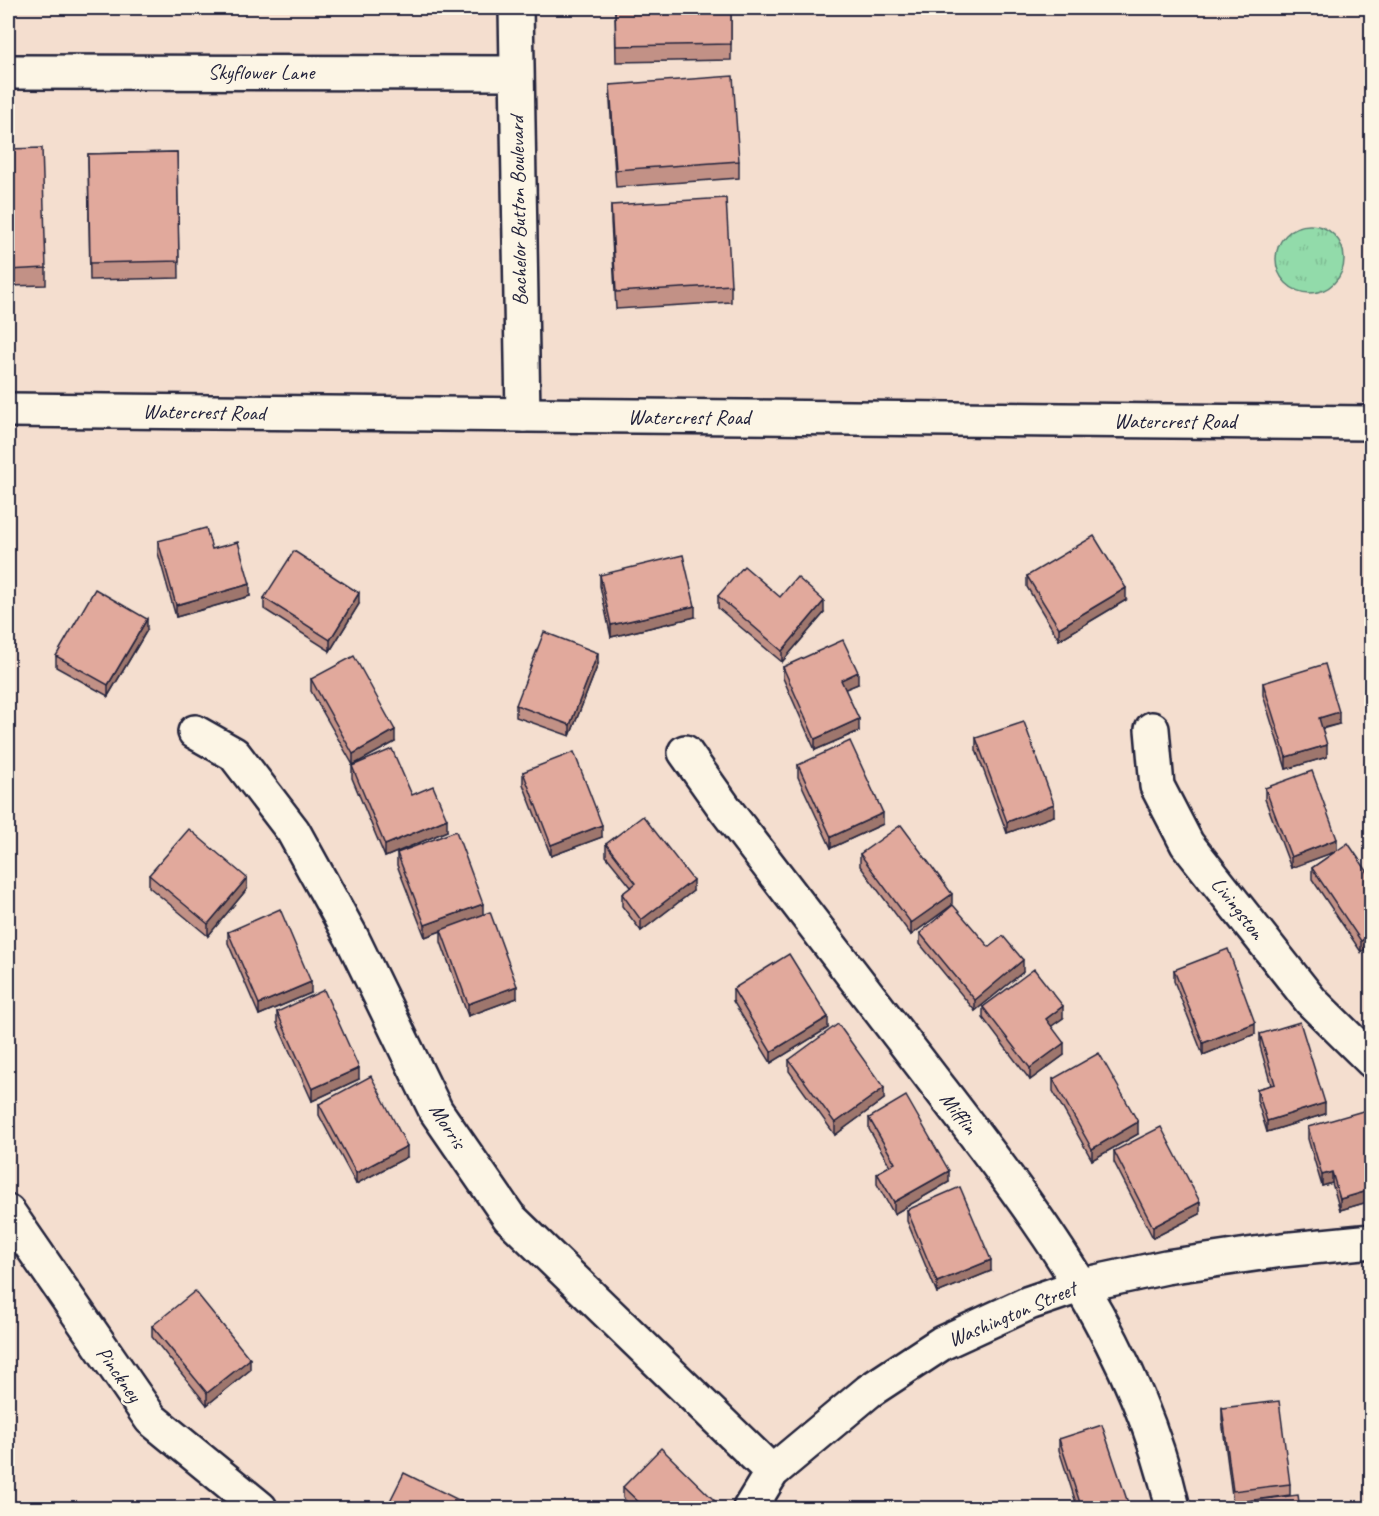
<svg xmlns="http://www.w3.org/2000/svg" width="1379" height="1516" font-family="Caveat,sans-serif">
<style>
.grass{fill:url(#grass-tufts);stroke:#5a7e72;stroke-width:1.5}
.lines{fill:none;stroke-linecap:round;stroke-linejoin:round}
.minor-casing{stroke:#22223b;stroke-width:38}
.tertiary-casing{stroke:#22223b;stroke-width:38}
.minor{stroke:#fcf5e5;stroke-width:33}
.tertiary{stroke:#fcf5e5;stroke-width:33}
.wall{fill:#c29186;stroke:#22223b;stroke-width:1.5}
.shaded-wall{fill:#9e766d;stroke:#22223b;stroke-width:1.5}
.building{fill:#e1a99c;stroke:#22223b;stroke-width:1.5}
.labels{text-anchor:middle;stroke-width:5;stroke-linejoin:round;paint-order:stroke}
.street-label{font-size:21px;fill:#22223b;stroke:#fcf5e5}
</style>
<defs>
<pattern id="grass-tufts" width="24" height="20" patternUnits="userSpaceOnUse" patternTransform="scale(1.5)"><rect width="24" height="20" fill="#92dbaa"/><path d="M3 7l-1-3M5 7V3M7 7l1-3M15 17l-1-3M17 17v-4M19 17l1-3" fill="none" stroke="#7ebc93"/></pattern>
</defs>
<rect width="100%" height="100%" fill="#f4decf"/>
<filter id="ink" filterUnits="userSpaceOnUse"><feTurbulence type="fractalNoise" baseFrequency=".0167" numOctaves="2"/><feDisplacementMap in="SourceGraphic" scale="12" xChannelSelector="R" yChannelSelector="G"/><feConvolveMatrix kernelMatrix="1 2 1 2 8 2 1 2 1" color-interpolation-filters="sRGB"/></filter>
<g filter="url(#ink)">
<circle class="grass" cx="1310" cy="259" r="34"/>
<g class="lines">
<defs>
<g id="minor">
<polyline points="516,8 523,415"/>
<polyline points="8,72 515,73"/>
<polyline points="1152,729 1157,786 1187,844 1311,1001 1372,1061"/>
<polyline points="195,732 234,754 293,831 352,938 436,1111 509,1217 772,1472"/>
<path d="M685 752 726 810C793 898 861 985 928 1073 1033 1210 1134 1336 1173 1508"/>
<polyline points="8,1212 151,1419 260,1508"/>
<polyline points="750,1508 772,1472 869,1391 942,1343 1029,1303 1082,1285 1166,1267 1282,1250 1372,1241"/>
</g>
<polyline id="tertiary" points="8,410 1372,423"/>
</defs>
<use href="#minor" class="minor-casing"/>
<use href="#tertiary" class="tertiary-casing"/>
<use href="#minor" class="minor"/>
<use href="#tertiary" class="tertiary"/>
</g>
<g class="wall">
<polygon points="615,8 731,8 731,60 616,62"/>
<polygon points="610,85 739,161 739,178 616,187 610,102"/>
<polygon points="8,149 46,268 46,285 8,286"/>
<polygon points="177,152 179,278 90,280 88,154"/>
<polygon points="611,205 731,285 731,302 616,309 611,221"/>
<polygon points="158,541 212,549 250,596 176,617 158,553"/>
<polygon points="600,575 695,617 611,637 600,586"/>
<polygon points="1027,576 1126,600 1059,640 1027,587"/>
<polygon points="718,596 780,597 824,613 782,662 718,608"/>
<polygon points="264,598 359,604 330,651 264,609"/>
<polygon points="147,630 108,696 56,667 56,656"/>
<polygon points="598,664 570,736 516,717 516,705"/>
<polygon points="783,667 858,684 845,689 859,731 815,750 783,678"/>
<polygon points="311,679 395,742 353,765 311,691"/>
<polygon points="1263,683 1339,724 1322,729 1327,757 1286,769 1263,695"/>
<polygon points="976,738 1054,816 1007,833 976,750"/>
<polygon points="798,765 883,824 831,848 798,777"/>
<polygon points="352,766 412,795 447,831 385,857 352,778"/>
<polygon points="523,772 602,837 551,856 523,784"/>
<polygon points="1265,788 1337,850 1371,877 1361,952 1312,879 1312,868 1336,851 1291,868 1265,799"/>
<polygon points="606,844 693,891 641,931 622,906 622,894 631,887 606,856"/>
<polygon points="397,853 483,915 517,998 468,1016 441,942 441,931 425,937 397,865"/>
<polygon points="860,854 952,905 911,935 860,866"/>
<polygon points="149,875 247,889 208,936 149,887"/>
<polygon points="228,932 311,993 259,1015 228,943"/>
<polygon points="920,933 989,947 1023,972 975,1011 920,944"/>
<polygon points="1174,970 1255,1034 1203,1055 1174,981"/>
<polygon points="733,989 828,1028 771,1063 733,1001"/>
<polygon points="983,1007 1063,1018 1051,1026 1064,1055 1030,1080 983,1018"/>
<polygon points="277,1012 359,1079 312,1101 277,1023"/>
<polygon points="1260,1034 1325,1114 1267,1132 1257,1100 1257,1089 1271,1085 1260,1046"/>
<polygon points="789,1060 884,1099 835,1135 789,1071"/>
<polygon points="1053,1079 1138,1134 1092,1160 1053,1091"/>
<polygon points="319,1104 407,1157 356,1184 319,1115"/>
<polygon points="1371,1114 1371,1201 1340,1210 1332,1183 1322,1186 1308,1139 1308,1127"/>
<polygon points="869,1118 949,1182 894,1214 877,1184 877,1173 890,1166 869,1129"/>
<polygon points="1114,1151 1200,1214 1153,1238 1114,1162"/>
<polygon points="907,1210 991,1271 937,1293 907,1221"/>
<polygon points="152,1326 250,1370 207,1405 152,1337"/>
<polygon points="1222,1408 1290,1484 1290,1495 1233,1503 1222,1420"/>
<polygon points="1059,1439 1128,1509 1078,1509 1059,1450"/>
<polygon points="623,1487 716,1509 634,1509 623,1498"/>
</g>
<g class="shaded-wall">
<polygon points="250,584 250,596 176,617 176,605"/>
<polygon points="1126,588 1126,600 1059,640 1059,628"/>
<polygon points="359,593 359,604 330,651 330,640"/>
<polygon points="824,601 824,613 782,662 782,651"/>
<polygon points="695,606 695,617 611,637 611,625"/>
<polygon points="147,619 147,630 108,696 108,685"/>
<polygon points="598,653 598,664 570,736 570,725"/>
<polygon points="858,672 858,684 841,691 841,680"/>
<polygon points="1339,712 1339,724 1319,729 1319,718"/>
<polygon points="859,719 859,731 815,750 815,739"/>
<polygon points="395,730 395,742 353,765 353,754"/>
<polygon points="1327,745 1327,757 1286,769 1286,757"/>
<polygon points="1054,804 1054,816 1007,833 1007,822"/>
<polygon points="883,813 883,824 831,848 831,837"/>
<polygon points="447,819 447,831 385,857 385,845"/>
<polygon points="602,825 602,837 551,856 551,845"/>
<polygon points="1337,839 1337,851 1291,868 1291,857"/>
<polygon points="247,878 247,889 208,936 208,924"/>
<polygon points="693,880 693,891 641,931 641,920"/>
<polygon points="952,894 952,905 911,935 911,923"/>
<polygon points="483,904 483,915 425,937 425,925"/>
<polygon points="1371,934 1371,945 1361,952 1361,941"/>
<polygon points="1023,960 1023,972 975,1011 975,1000"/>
<polygon points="311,982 311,993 259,1015 259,1004"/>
<polygon points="517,986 517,998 468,1016 468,1004"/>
<polygon points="1063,1006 1063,1018 1046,1030 1046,1019"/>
<polygon points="828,1017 828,1028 771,1063 771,1052"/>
<polygon points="1255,1023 1255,1034 1203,1055 1203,1043"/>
<polygon points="1064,1043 1064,1055 1030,1080 1030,1068"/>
<polygon points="359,1068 359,1079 312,1101 312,1089"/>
<polygon points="884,1088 884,1099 835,1135 835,1123"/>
<polygon points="1325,1103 1325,1114 1267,1132 1267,1121"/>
<polygon points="1138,1122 1138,1134 1092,1160 1092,1149"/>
<polygon points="407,1146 407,1157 356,1184 356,1173"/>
<polygon points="949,1171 949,1182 894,1214 894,1202"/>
<polygon points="1332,1172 1332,1183 1322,1186 1322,1175"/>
<polygon points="1371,1190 1371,1201 1340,1210 1340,1199"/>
<polygon points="1200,1202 1200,1214 1153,1238 1153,1227"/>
<polygon points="991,1260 991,1271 937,1293 937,1282"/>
<polygon points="250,1359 250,1370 207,1405 207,1393"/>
<polygon points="716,1502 716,1509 710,1509"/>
<polygon points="1128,1503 1128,1509 1112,1509"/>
</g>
<g class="building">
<polygon points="615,8 731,8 731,44 616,46"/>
<polygon points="733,76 739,161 616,170 610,85"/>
<polygon points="42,148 46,268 8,270 8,149"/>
<polygon points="177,152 179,261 90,263 88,154"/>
<polygon points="726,198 731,285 616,292 611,205"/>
<polygon points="206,528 212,549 238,542 250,584 176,605 158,541"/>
<polygon points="1094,536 1126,588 1059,628 1027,576"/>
<polygon points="294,551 359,593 330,640 264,598"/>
<polygon points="683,555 695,606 611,625 600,575"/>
<polygon points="744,566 780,597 797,577 824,601 782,651 718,596"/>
<polygon points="95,589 147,619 108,685 56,656"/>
<polygon points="544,632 598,653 570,725 516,705"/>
<polygon points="843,640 858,672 841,680 859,719 815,739 783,667"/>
<polygon points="354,656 395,730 353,754 311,679"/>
<polygon points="1325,664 1339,712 1319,718 1327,745 1286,757 1263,683"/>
<polygon points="1024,722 1054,804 1007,822 976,738"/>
<polygon points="850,741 883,813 831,837 798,765"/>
<polygon points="392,749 412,795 433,786 447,819 385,845 352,766"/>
<polygon points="574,752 602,825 551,845 523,772"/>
<polygon points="1312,771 1337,839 1291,857 1265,788"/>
<polygon points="643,816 693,880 641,920 622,894 636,883 606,844"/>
<polygon points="901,825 952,894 911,923 860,854"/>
<polygon points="189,829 247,878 208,924 149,875"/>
<polygon points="456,831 483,904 425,925 397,853"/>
<polygon points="1348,843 1371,877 1371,934 1361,941 1312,868"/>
<polygon points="953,905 989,947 1003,936 1023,960 975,1000 920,933"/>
<polygon points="280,909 311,982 259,1004 228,932"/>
<polygon points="490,912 517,986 468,1004 441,930"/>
<polygon points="1228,949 1255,1023 1203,1043 1174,970"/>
<polygon points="789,954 828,1017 771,1052 733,989"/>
<polygon points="1034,969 1063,1006 1046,1019 1064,1043 1030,1068 983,1007"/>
<polygon points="324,990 359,1068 312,1089 277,1012"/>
<polygon points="1300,1022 1325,1103 1267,1121 1257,1089 1275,1084 1260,1034"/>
<polygon points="838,1024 884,1088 835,1123 789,1060"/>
<polygon points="1099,1053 1138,1122 1092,1149 1053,1079"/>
<polygon points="371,1076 407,1146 356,1173 319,1104"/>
<polygon points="906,1096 949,1171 894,1202 877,1173 895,1163 869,1118"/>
<polygon points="1370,1109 1371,1114 1371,1190 1340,1199 1332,1172 1322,1175 1308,1127"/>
<polygon points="1161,1127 1200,1202 1153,1227 1114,1151"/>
<polygon points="960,1187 991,1260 937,1282 907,1210"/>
<polygon points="195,1291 250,1359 207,1393 152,1326"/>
<polygon points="1279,1401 1290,1484 1233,1491 1222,1408"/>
<polygon points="1102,1425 1128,1503 1112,1509 1082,1509 1059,1439"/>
<polygon points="661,1448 716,1502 710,1509 646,1509 623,1487"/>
<polygon points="404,1473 473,1507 472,1509 386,1509"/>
<polygon points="1298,1495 1300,1509 1240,1509 1239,1502"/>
</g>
</g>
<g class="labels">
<g class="street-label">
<text x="261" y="79">Skyflower Lane</text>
<text transform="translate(518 211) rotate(-91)" y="7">Bachelor Button Boulevard</text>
<text transform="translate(204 412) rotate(1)" y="7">Watercrest Road</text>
<text x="689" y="424">Watercrest Road</text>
<text x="1175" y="428">Watercrest Road</text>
<text transform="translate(1238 908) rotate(52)" y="7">Livingston</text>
<text transform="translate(959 1113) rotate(52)" y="7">Mifflin</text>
<text transform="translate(448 1126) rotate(57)" y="7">Morris</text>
<text transform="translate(1012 1314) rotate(-23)" y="7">Washington Street</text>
<text transform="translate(119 1374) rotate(55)" y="7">Pinckney</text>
</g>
</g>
<rect width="1379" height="1516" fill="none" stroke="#fcf5e5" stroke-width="30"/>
<rect x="15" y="15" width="1349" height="1486" fill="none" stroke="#22223b" stroke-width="2" filter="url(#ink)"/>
</svg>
